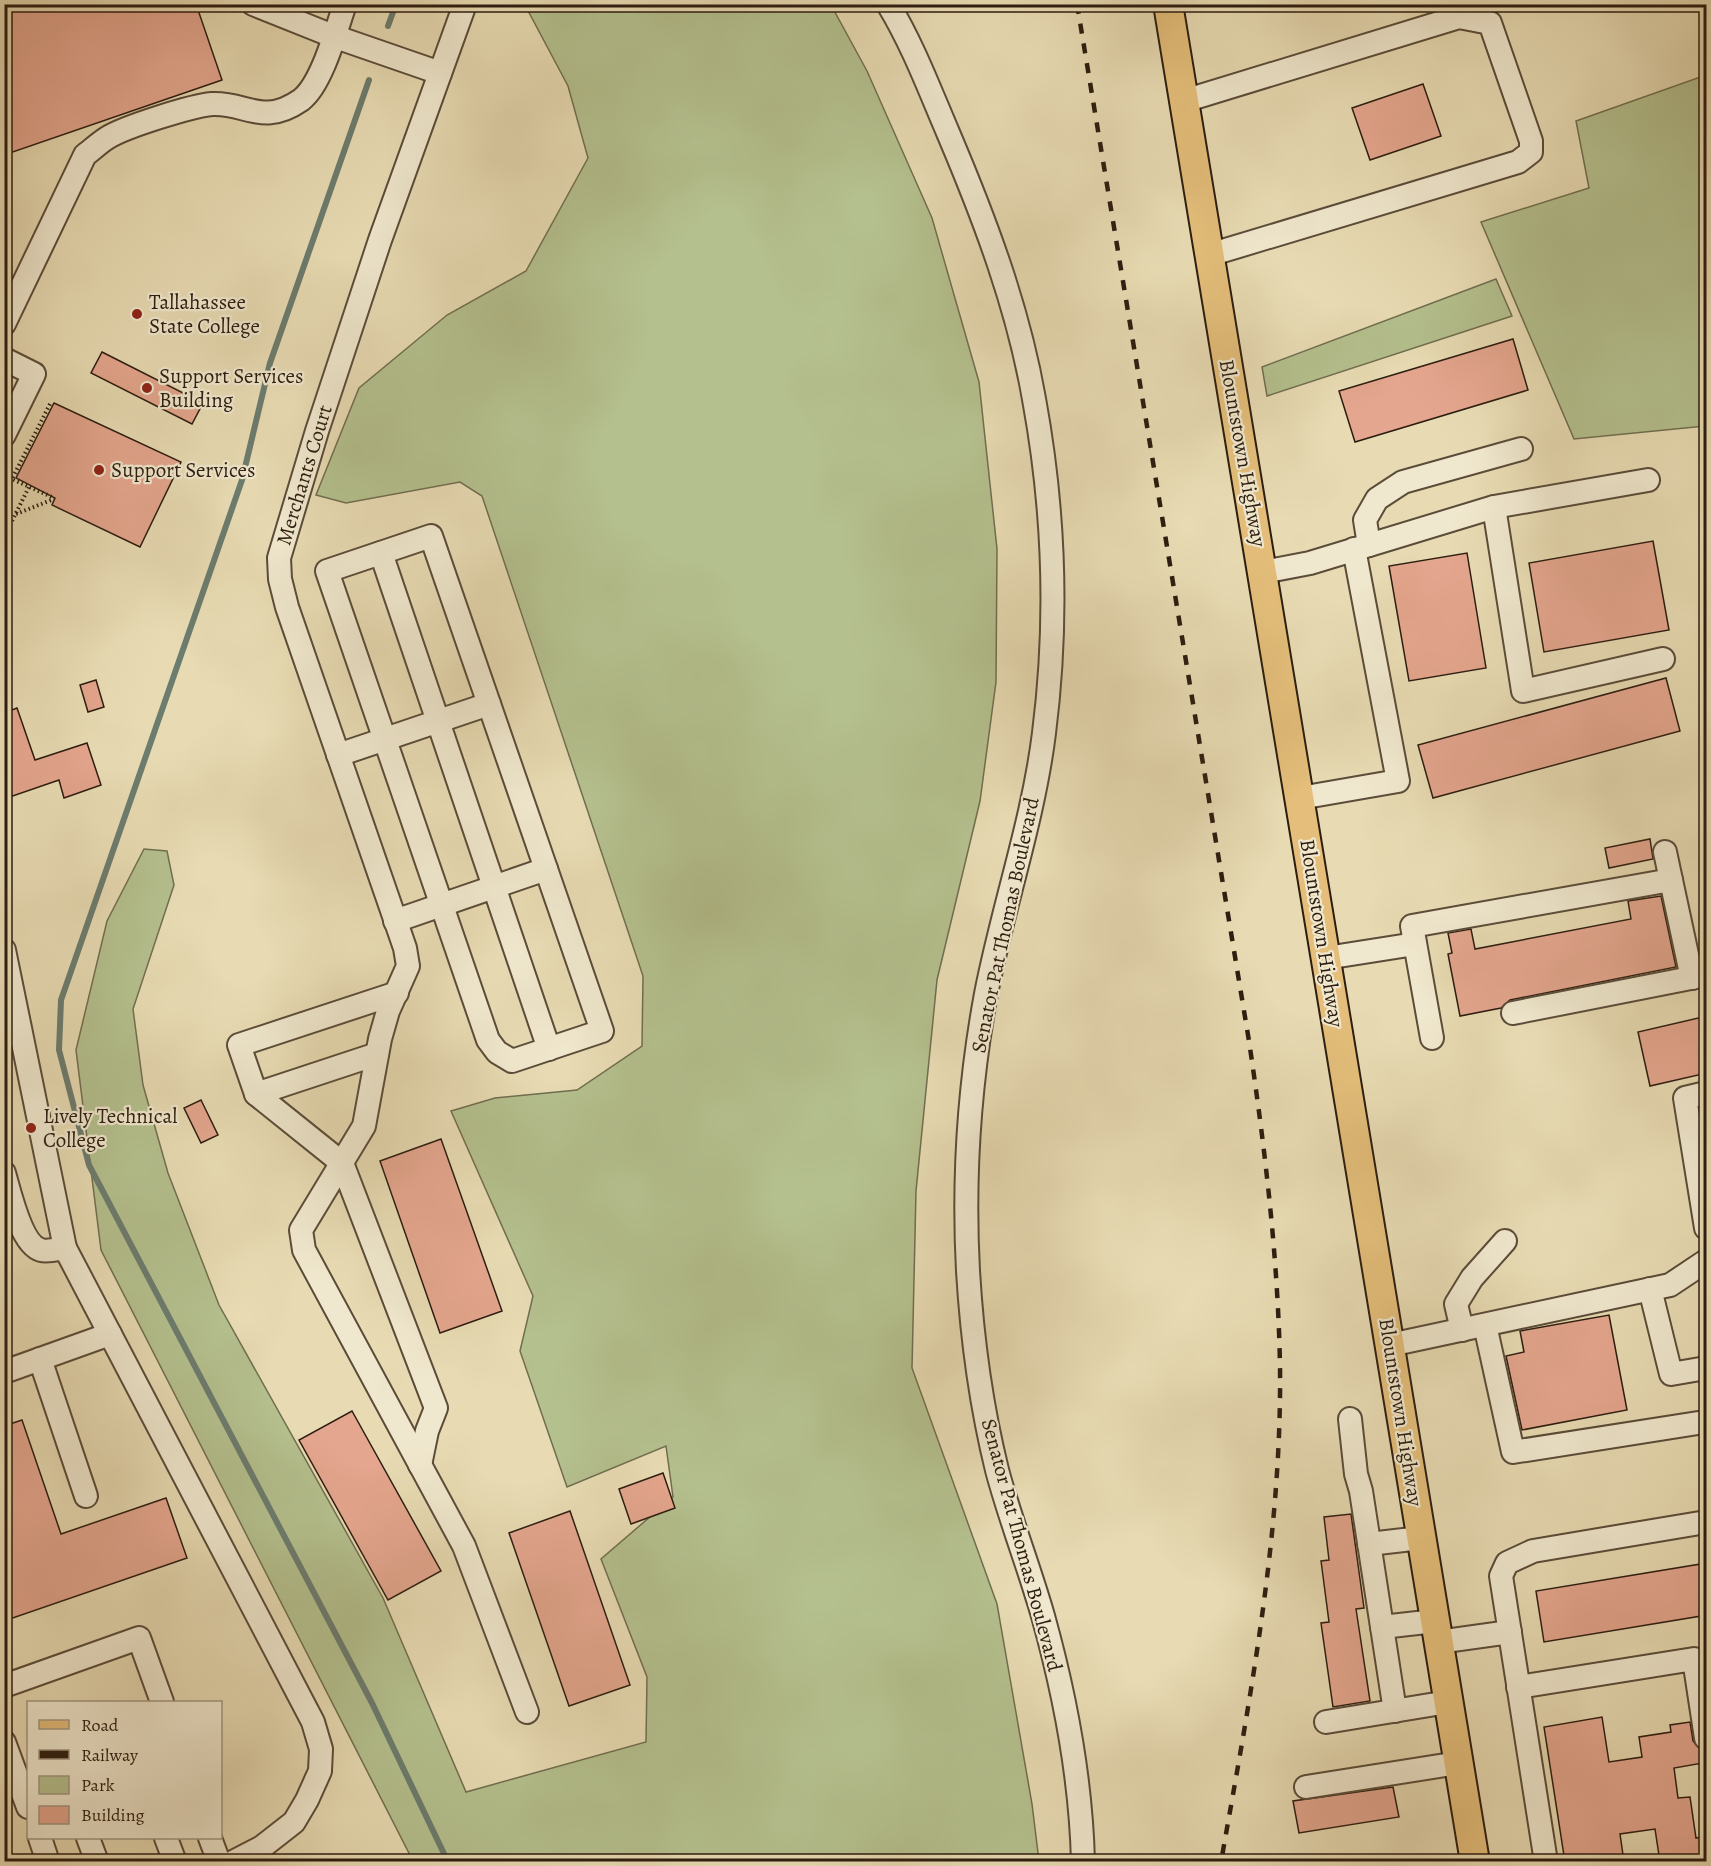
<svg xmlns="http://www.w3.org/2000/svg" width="1711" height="1866" font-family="Alegreya,serif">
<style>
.green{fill:#b4c08e;stroke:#706e4f;stroke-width:1.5}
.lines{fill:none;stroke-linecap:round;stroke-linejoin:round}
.stream{stroke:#6c7c6e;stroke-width:6}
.building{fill:#e4a68e;stroke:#2c1d10;stroke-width:1.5}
.minor-casing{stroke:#5b4c39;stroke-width:26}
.major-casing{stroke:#2c1d10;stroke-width:32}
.path{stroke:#2c1d10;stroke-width:4;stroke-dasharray:1.5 3;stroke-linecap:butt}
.minor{stroke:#f0e8ce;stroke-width:22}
.major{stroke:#e4be7a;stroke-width:28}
.rail{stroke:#2c1d10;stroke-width:4.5;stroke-dasharray:10 10;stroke-linecap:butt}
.poi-dot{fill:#8f2418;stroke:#f0e8ce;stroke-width:2}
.labels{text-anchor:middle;stroke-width:4.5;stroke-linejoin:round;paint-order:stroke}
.poi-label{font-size:21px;fill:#2c1d10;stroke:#f0e8ce;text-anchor:start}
.street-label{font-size:21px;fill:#2c1d10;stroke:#f0e8ce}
</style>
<rect width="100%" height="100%" fill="#e8dbb3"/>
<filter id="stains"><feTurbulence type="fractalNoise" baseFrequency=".00333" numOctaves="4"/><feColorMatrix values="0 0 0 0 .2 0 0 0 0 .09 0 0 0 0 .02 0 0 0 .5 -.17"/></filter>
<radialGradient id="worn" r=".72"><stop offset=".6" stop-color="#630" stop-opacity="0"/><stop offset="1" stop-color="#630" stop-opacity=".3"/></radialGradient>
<g class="green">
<polygon points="525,5 831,5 867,71 932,218 979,382 997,549 996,682 980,801 937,980 916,1191 912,1368 997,1604 1032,1804 1039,1861 413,1861 101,1250 76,1050 107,921 144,849 167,851 174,885 133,1009 143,1085 168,1173 219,1305 383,1598 466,1792 646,1742 647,1677 601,1559 673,1497 666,1446 567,1487 520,1351 533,1296 451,1111 495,1098 577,1090 642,1046 643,976 482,496 460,482 346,503 316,495 359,388 447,315 526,271 588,158 568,86"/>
<polygon points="1706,75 1706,431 1705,426 1574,439 1481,222 1589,188 1576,121"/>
<polygon points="1496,279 1512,316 1267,396 1262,367"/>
</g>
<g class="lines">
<g class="stream">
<polyline points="388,26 396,4"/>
<polyline points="369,80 270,363 242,480 61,1000 59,1050 89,1165 372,1703 448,1862"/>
</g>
</g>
<g class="building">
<polygon points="4,4 196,4 222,80 4,155"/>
<polygon points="1423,84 1441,136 1370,160 1352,108"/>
<polygon points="1513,339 1528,390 1355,442 1339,391"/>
<polygon points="102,352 203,403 192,424 91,373"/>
<polygon points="54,403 181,462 140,547 52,505 55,498 16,478"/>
<polygon points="1653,541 1669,630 1544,652 1529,563"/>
<polygon points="1467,553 1486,668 1409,681 1389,566"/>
<polygon points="1666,678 1680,731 1433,798 1418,745"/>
<polygon points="96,680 104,707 88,712 80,685"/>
<polygon points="17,708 35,760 87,743 101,785 64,798 59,780 4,799 4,713"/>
<polygon points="1650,839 1653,859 1609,868 1605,848"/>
<polygon points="1661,896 1676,967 1510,1000 1501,1008 1460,1016 1448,954 1452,953 1448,933 1471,929 1475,949 1631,919 1628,901"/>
<polygon points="1707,1016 1707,1073 1650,1086 1638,1032"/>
<polygon points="201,1100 218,1135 201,1143 184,1108"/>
<polygon points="441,1139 502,1311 440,1333 380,1161"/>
<polygon points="1609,1315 1627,1410 1522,1430 1506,1356 1524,1352 1520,1331"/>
<polygon points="352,1411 441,1571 388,1600 299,1440"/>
<polygon points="22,1420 61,1534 166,1498 187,1558 4,1621 4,1426"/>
<polygon points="663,1473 675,1508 631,1524 619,1489"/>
<polygon points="570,1511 630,1685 569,1706 509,1533"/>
<polygon points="1351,1514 1364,1608 1356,1609 1370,1701 1333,1707 1321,1623 1329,1622 1321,1561 1329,1560 1324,1517"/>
<polygon points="1707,1563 1707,1615 1544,1642 1536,1591"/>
<polygon points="1602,1717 1609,1762 1642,1757 1639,1737 1671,1732 1670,1725 1690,1722 1693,1741 1701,1750 1703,1763 1674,1768 1678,1798 1690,1797 1696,1838 1707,1836 1707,1862 1660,1862 1655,1829 1620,1834 1624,1862 1565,1862 1544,1727"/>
<polygon points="1393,1787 1399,1817 1299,1833 1293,1801"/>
</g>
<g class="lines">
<defs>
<g id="minor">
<polyline points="253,4 333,36 440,73"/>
<polyline points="465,4 380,240 317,431 279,558 280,579 287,607 405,948 408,966 388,1011 380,1039 364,1126 301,1230 304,1250 464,1546 527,1712"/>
<path d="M888 4C913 45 930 91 949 135 985 220 1018 307 1034 399 1054 508 1058 623 1044 733 1033 822 1003 906 986 994 969 1086 963 1178 968 1271 972 1338 981 1405 997 1470 1010 1519 1029 1567 1043 1616 1065 1695 1081 1780 1083 1862"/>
<polyline points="1184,101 1459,17 1490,23 1531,141 1531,152 1518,162 1209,255"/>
<path d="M4 324 85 155C92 150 99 143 107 138 124 127 191 106 212 104 246 102 262 127 301 100 322 84 336 30 345 4"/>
<polyline points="4,359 34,374 4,435"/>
<polyline points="1494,507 1523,691 1663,659"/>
<polygon points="431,536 602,1031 512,1061 497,1052 488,1040 327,571"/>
<polyline points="1369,545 1365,520 1377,499 1403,482 1521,449"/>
<polyline points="381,553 549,1049"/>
<polyline points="1263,572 1310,563 1494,507 1648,480"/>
<polyline points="338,755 489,704"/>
<polyline points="1300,798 1398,781 1354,549"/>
<polyline points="1665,852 1692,978"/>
<polyline points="395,921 546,869"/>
<polyline points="4,950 65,1248 313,1722 321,1749 320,1771 307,1800 294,1822 262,1847 233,1862"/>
<polyline points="1326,958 1415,944"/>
<polyline points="1513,1013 1706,975"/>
<polyline points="1432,1038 1412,926 1671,880"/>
<polyline points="377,1054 256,1094 342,1163 436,1408 427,1431 420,1465"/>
<polyline points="1706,1093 1685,1098 1706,1228"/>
<polyline points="256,1094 239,1045 397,993"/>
<path d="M4 1173C9 1190 21 1245 41 1250 48 1252 58 1249 65 1248"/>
<polyline points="1650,1289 1671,1374 1706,1368"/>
<polyline points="1485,1325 1513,1452 1698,1423"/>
<polyline points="1462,1330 1456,1304 1472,1278 1505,1241"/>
<polyline points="1390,1345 1670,1285 1706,1261"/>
<polyline points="40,1359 86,1496"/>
<polyline points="4,1372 110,1334"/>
<polyline points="1350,1419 1356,1474 1361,1491 1395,1711"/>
<polyline points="1369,1544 1421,1538"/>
<polyline points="1382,1627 1435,1621"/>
<polyline points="1438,1642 1510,1632"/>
<polyline points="4,1686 139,1638 162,1702"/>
<polyline points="1518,1687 1694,1659 1706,1738"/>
<polyline points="1326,1722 1448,1702"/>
<polyline points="4,1742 28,1807"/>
<polyline points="1306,1787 1458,1763"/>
<polyline points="40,1838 48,1862"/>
<polyline points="88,1838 97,1862"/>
<polyline points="166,1838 175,1862"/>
<polyline points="210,1838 219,1862"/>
<polyline points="1546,1862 1501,1576 1507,1563 1533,1551 1706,1522"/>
</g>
<polyline id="major" points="1168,4 1475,1862"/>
</defs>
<use href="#minor" class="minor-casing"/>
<use href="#major" class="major-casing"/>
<g class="path">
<polyline points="50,404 12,479 54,498"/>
<polyline points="16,514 54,499"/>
<polyline points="4,537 29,487"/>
</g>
<use href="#minor" class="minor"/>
<use href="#major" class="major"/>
<path class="rail" d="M1077 4 1249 1041C1265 1149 1278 1257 1280 1366 1282 1533 1250 1698 1221 1862"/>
</g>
<g class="poi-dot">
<circle cx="137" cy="314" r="6"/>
<circle cx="147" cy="388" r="6"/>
<circle cx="99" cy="470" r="6"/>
<circle cx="31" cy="1128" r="6"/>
</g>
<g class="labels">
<g class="poi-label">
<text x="149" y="309">Tallahassee<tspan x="149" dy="24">State College</tspan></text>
<text x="159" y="383">Support Services<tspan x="159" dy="24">Building</tspan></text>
<text x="111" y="477">Support Services</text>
<text x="43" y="1123">Lively Technical<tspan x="43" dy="24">College</tspan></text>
</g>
<g class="street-label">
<text transform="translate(1243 453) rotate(80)" y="7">Blountstown Highway</text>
<text transform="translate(304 475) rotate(-73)" y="7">Merchants Court</text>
<text transform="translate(1005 925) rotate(-78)" y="7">Senator Pat Thomas Boulevard</text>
<text transform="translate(1322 933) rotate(81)" y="7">Blountstown Highway</text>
<text transform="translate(1401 1412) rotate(81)" y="7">Blountstown Highway</text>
<text transform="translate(1022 1545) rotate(75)" y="7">Senator Pat Thomas Boulevard</text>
</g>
</g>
<rect width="1711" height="1866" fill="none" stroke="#e8dbb3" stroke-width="24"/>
<rect x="6" y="6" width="1699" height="1854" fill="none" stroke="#2c1d10" stroke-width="3"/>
<rect x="12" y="12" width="1687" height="1842" fill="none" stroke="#2c1d10" stroke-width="1.5"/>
<rect x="27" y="1701" width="195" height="138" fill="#f0e8ce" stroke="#a29782" stroke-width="1.5"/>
<rect x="39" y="1720" width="30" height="9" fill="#e4be7a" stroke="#a29782" stroke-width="1.5"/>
<text x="81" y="1731" font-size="18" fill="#2c1d10">Road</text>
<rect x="39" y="1750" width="30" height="9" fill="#2c1d10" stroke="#a29782" stroke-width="1.5"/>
<text x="81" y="1761" font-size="18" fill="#2c1d10">Railway</text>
<rect x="39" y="1776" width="30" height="18" fill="#b4c08e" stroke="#a29782" stroke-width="1.5"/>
<text x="81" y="1791" font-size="18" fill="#2c1d10">Park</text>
<rect x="39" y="1806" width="30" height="18" fill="#e4a68e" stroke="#a29782" stroke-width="1.5"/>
<text x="81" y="1821" font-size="18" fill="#2c1d10">Building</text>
<rect width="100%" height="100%" filter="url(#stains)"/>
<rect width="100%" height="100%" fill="url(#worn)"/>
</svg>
